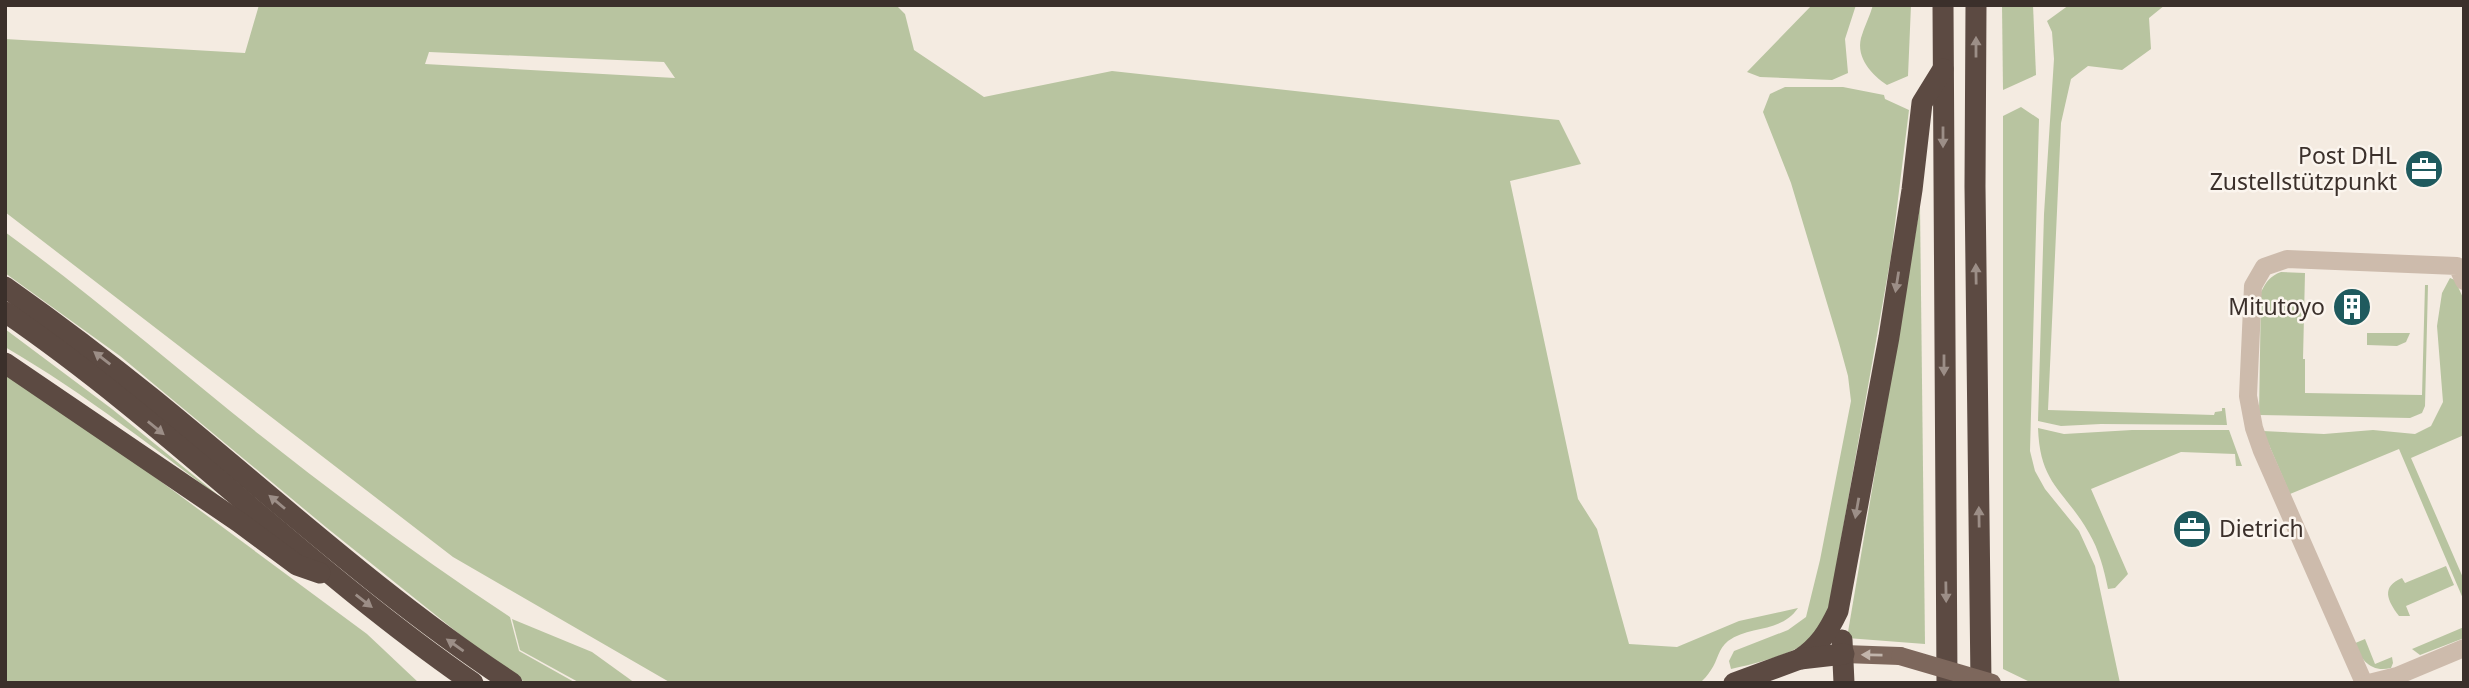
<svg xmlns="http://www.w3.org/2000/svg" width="2469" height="688" font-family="'Noto Sans',sans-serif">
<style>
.green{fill:#b8c4a0;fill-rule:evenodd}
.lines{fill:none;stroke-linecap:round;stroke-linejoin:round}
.minor{stroke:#cdbbac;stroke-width:18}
.major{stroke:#7d675c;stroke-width:18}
.highway{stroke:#5c4a42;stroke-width:21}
.major-bridge{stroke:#7d675c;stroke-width:18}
.oneway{fill:#9c8e87}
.oneway2{fill:#c2b5ac}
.labels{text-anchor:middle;stroke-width:5;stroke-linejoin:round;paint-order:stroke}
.poi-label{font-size:23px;fill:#3b302b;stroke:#fbf5ee;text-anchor:end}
</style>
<rect width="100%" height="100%" fill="#f4ebe1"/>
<g class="green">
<path d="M259 5H896L905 14 914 50 984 97 1112 71 1559 120 1581 164 1510 181 1578 499 1597 529 1629 644 1677 647 1739 621 1798 608C1781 633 1750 625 1728 641 1718 649 1718 660 1711 670 1708 675 1704 679 1700 683H671L453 557 5 212V39L245 53ZM429 52 664 62 675 78 425 64Z"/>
<polygon points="1812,5 1856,5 1845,39 1848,73 1832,80 1760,77 1747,72"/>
<path d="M1873 5H1911L1908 76 1887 85C1872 75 1856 58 1861 38 1864 27 1870 16 1873 5Z"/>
<polygon points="2002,5 2033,5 2036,75 2003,90"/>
<polygon points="2069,5 2165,5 2149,18 2151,49 2122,70 2088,66 2071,79 2061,123 2048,410 2214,415 2215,412 2222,411 2222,408 2225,408 2227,425 2101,424 2061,426 2038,421 2044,214 2054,59 2052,32 2047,21"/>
<path d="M1785 87H1843L1884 95 1885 99 1909 110 1891 256 1830 602C1826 614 1824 629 1814 637 1796 654 1754 664 1731 669L1729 661 1734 651 1788 630 1806 617 1820 560 1851 401 1848 376 1839 343 1791 183 1763 112 1770 94Z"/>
<polygon points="2021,107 2039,119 2030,451 2035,471 2045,489 2079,531 2095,566 2120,683 2032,683 2003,669 2003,116"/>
<polygon points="1920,206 1925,644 1847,638"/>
<path d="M5 232C93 296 175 367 260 435 341 499 423 560 510 617L519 651 576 683H527L503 669 327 528 120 356 5 273Z"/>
<path d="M2281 272 2305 273 2303 359H2305V393L2422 395 2425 285H2428L2425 406 2422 413 2410 418 2259 415 2261 292C2266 282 2270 276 2281 272Z"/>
<polygon points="2450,278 2455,280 2464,300 2464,435 2411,458 2464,580 2464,601 2399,449 2290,494 2263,431 2324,434 2373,430 2415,434 2431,426 2443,402 2437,326 2442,293"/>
<path d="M5 329 112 409 235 509C160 453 86 394 5 347Z"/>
<polygon points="2367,333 2410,333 2406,342 2397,346 2367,345"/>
<polygon points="5,373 44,395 367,634 419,683 5,683"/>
<path d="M2038 428 2064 434 2132 430H2229L2242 466H2236L2235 454 2181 452 2091 489 2128 574 2115 588 2108 589C2104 569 2099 550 2089 533 2064 489 2040 485 2038 428Z"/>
<path d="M2446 566 2454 585 2406 606 2410 616H2399C2387 600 2381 587 2402 578L2405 583Z"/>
<polygon points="512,619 592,652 635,683 580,683 520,650"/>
<polygon points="2464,627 2464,638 2420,655 2412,649"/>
<path d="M2365 639 2375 664 2392 657 2393 663 2391 668C2371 673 2362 660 2353 644Z"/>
</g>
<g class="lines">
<g class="minor">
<polyline points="2364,683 2262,451 2254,428 2248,396 2253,286 2264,267 2287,259 2457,266 2464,281"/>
<polyline points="2369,683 2397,676 2464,648"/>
</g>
<polyline class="major" points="1844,654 1900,656"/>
<g class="highway">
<polyline points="1943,5 1947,683"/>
<polyline points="1976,5 1975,186 1981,683"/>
<path d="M5 287C56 323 105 360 153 399 271 495 384 599 512 683"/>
<path d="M5 312C170 425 309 570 473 683"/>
<polyline points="5,363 239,522 297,565 320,573"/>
<polyline points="1842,640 1844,683"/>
<path d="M1800 659C1819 646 1828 632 1838 611L1889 337 1912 190 1922 103 1943 69"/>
<polyline points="1734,683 1800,659 1844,654"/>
</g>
<polyline class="major-bridge" points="1900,656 1992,683"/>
</g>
<defs><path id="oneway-solid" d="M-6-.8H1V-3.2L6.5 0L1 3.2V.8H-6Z" transform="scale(1.75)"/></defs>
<g class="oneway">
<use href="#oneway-solid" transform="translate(1976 47) rotate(-90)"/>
<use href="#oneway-solid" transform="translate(1943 137) rotate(90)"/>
<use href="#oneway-solid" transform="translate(1976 274) rotate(-91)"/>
<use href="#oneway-solid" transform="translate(1897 282) rotate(99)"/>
<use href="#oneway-solid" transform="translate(102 358) rotate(-142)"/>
<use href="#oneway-solid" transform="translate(1944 365) rotate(90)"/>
<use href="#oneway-solid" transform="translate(156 428) rotate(39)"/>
<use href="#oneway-solid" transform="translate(277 502) rotate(-140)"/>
<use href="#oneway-solid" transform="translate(1857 508) rotate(100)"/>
<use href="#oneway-solid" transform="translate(1979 517) rotate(-91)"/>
<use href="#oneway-solid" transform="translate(1946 592) rotate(89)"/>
<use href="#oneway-solid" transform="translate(364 601) rotate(38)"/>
<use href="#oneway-solid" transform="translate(455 645) rotate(-145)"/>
</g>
<use class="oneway2" href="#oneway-solid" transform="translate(1872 655) rotate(-179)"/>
<defs>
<symbol id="office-disc" viewBox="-11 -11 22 22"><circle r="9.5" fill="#1f5a5e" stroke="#fbf5ee"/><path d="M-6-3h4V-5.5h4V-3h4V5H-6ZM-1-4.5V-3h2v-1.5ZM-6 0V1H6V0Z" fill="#fff"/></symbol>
<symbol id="building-disc" viewBox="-11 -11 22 22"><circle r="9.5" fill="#1f5a5e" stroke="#fbf5ee"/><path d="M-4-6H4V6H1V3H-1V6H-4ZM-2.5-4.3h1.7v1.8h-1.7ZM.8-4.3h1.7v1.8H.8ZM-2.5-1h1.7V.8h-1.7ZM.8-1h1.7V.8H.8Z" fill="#fff"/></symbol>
</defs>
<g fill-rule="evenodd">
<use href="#office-disc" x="2402" y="147" width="44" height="44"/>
<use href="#building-disc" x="2330" y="285" width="44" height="44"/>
<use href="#office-disc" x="2170" y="507" width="44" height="44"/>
</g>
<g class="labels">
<g class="poi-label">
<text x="2397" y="164">Post DHL<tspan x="2397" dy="26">Zustellstützpunkt</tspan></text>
<text x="2325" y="315">Mitutoyo</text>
<text x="2219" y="537" text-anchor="start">Dietrich</text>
</g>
</g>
<rect width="2469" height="688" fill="none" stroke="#3b302b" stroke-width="14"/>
</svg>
